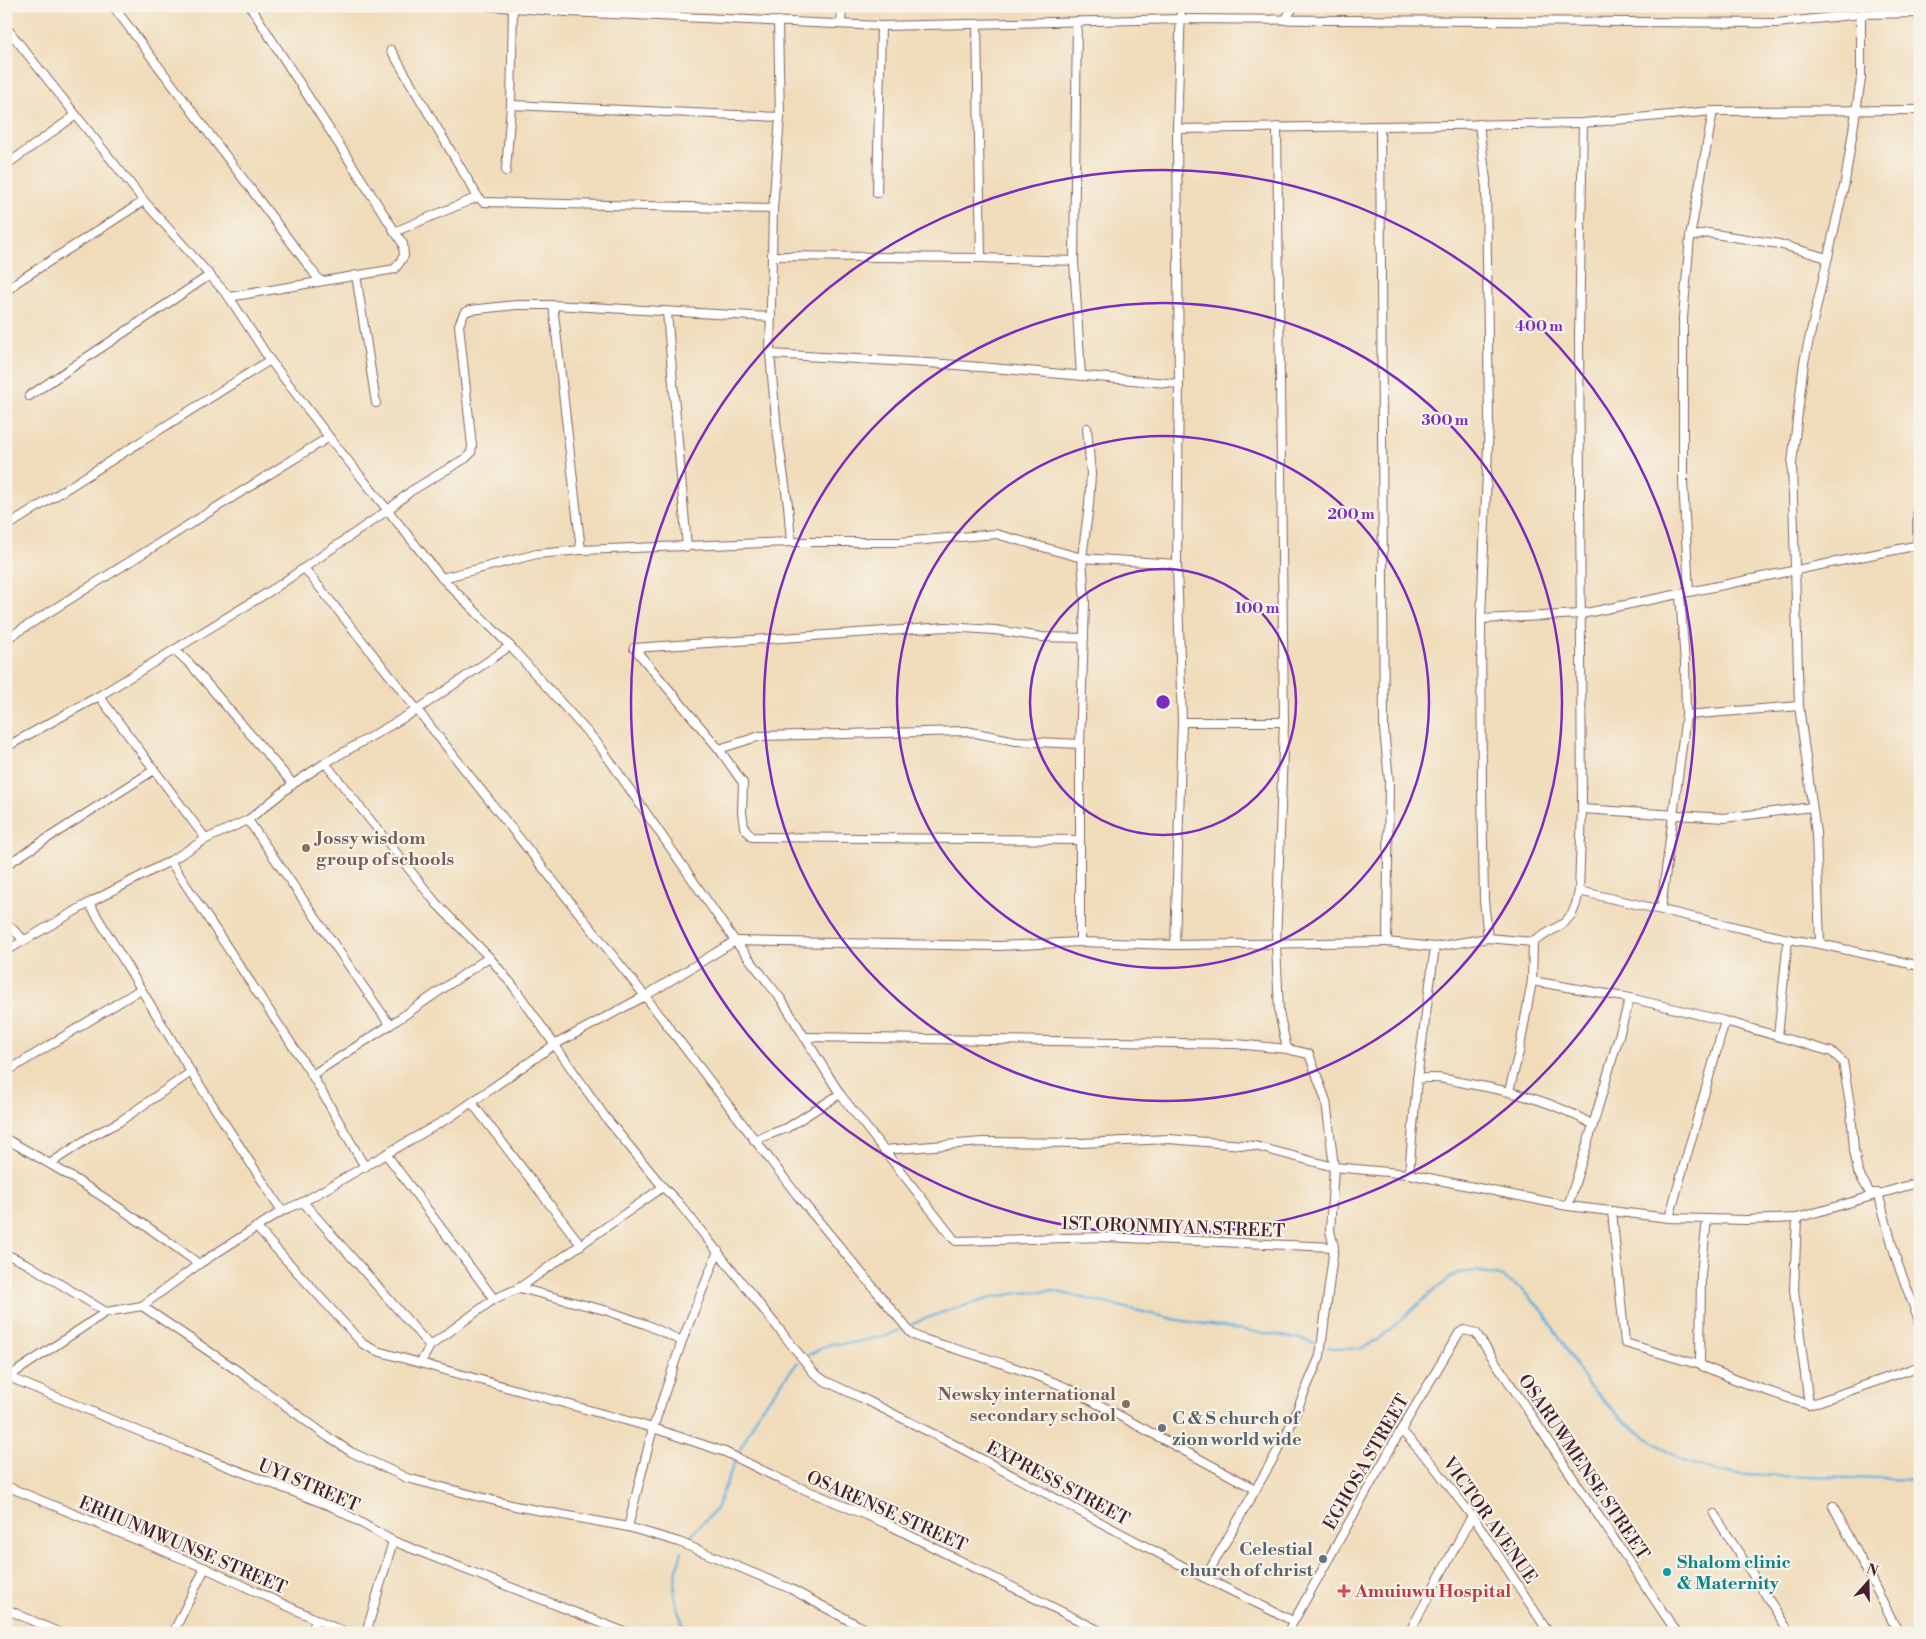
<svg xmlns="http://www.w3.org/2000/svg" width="1926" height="1639" font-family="'Libre Bodoni',serif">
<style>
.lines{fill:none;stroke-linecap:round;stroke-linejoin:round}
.stream{stroke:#64b0dd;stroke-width:2.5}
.minor-casing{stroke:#84615d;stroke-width:10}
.primary-casing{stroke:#84615d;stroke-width:15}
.minor{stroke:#fff;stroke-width:8}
.primary{stroke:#f0c469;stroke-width:12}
.ring{fill:none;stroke:#7b2cbf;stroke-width:2.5}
.education-dot{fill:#8d6e63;stroke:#f7f3e8;stroke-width:2}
.worship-dot{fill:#6b7280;stroke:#f7f3e8;stroke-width:2}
.culture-dot{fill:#0f9aa8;stroke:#f7f3e8;stroke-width:2}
.health-dot{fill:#e0444e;stroke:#f7f3e8;stroke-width:2}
.labels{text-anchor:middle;stroke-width:4.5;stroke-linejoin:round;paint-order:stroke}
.education-label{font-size:18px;font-weight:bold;fill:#785e54;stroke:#f7f3e8;text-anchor:start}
.street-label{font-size:18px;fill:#4a1f2b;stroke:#f7f3e8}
.worship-label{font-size:18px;font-weight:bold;fill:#5b616d;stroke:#f7f3e8;text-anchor:start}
.culture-label{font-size:18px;font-weight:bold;fill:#0d838f;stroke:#f7f3e8;text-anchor:start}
.health-label{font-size:18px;font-weight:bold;fill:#be3a42;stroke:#f7f3e8;text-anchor:start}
.centre{fill:#7b2cbf;stroke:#f7f3e8;stroke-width:2.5}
.ring-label{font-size:15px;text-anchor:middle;font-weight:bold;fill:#7b2cbf;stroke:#f7f3e8;stroke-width:4.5;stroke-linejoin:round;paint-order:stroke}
</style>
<rect width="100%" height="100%" fill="#f7f3e8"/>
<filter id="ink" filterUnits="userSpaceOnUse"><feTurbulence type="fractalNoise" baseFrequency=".02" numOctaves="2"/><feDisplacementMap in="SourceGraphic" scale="10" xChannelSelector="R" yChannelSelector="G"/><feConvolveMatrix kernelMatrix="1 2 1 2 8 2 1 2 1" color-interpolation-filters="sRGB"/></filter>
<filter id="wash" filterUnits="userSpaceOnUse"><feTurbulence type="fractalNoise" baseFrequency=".0096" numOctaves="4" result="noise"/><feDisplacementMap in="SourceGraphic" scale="20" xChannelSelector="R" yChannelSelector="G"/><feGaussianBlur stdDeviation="1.12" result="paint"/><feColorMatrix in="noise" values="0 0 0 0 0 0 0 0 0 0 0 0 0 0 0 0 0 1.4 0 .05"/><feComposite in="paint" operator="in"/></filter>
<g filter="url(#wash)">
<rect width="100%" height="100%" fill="#f0dcba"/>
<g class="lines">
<g class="stream">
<polyline points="912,1324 946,1311 995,1297 1018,1293 1053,1291 1178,1320 1296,1338 1314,1343"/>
<polyline points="1328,1347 1339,1349 1362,1348 1377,1341 1431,1293 1457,1273 1478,1271 1503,1277 1522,1290 1543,1311 1588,1385 1626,1423 1680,1460 1718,1472 1777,1476 1920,1480"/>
<polyline points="808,1355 830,1344 852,1343 886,1336 899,1330"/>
<polyline points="739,1451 760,1410 798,1362"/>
<polyline points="688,1538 716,1509 735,1461"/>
<path d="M682 1551C678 1566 671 1586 676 1602 678 1613 683 1622 685 1633"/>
</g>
</g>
</g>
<g filter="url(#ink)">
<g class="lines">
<defs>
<g id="minor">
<polyline points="113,6 320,281"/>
<polyline points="488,6 568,12 881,26 1181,19 1777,23 1861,14 1920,13"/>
<polyline points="1285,20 1294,6"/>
<polyline points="778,21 780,117 773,209 770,354 944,364 1179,384"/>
<polyline points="1077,21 1074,261 1081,376"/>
<polyline points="841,24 842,6"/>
<polyline points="977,24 981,258"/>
<polyline points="6,27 144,201 229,297 270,360 329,437 442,578 510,646 599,745 735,941 781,999 840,1094 953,1238 956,1241 1105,1237 1334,1247"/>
<polyline points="391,50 478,197 483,202 773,209"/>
<polyline points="511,105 780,117"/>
<polyline points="1479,124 1486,180 1489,421 1481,619 1482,791 1484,900 1488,938"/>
<polyline points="1380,126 1384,729 1389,781 1387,942 1435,947 1488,938 1533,942 1564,923 1572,914 1576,904 1579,891 1582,809 1579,334 1583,123"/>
<polyline points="1277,127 1284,722 1276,944 1279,1012 1287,1049"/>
<polyline points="1177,129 1583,123 1713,111 1920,110"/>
<polyline points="6,165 76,115"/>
<polyline points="506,171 511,105 513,8"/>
<polyline points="877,193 881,26"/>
<polyline points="394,232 478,197"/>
<polyline points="1690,237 1708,233 1779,244 1827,258"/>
<polyline points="772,256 981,258 1074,261"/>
<polyline points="356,275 376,403"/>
<polyline points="6,292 17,282 144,201"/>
<polyline points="229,297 395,269 404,256 403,244 250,6"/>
<polyline points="553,305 581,550"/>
<polyline points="667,312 687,547"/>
<polyline points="770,354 777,430 788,505 791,542"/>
<polyline points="29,396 210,275"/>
<polyline points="6,527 270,360"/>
<path d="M305 569 645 996 797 1195 911 1333 920 1338C971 1354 1023 1368 1072 1390L1255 1489"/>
<polyline points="442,578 537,554 581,550 791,542 900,542 996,534 1082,558 1177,564"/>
<polyline points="1689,592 1683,481 1683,318 1690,237 1713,111"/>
<polyline points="1481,619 1581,614 1919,545"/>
<polyline points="6,639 329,437"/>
<polyline points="634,648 719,749 743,783 742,812 744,827 752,837 1079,840"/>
<polyline points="634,648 946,627 995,630 1042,637 1084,638"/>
<polyline points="175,650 191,665 293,784"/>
<polyline points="99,696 206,839"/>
<polyline points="1686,715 1799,706"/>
<polyline points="1182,722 1284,722"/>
<polyline points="6,747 99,696 275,588 388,510 411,491 466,458 471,453 472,446 459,325 464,313 470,310 516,305 553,305 771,317"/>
<polyline points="719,749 760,736 966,731 1016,741 1080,744"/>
<polyline points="325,763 436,903 489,957 514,987 606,1118 663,1187 678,1202 814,1373 825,1381 866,1400 957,1446 1205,1578 1293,1621"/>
<polyline points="1582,809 1724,818 1812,807"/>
<polyline points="248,820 390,1025"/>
<polyline points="170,861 312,1075 365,1167"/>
<polyline points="6,865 154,770"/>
<polyline points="1579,891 1788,939 1820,944 1920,966"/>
<polyline points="89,903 191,1072 282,1211"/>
<polyline points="1661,909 1686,715 1685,663 1680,595"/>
<polyline points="6,923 24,940"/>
<polyline points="1080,942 1175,945 1387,942"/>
<polyline points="1820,944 1816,833 1799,706 1792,463 1804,362 1845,182 1861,79 1861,14"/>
<polyline points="1175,945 1182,722 1177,564 1179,384 1177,129 1181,6"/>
<polyline points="6,951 89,903 170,861 206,839 248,820 293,784 325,763 417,710 510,646"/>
<polyline points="1532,981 1630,998 1725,1021 1832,1052 1843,1062 1851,1111 1854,1150 1858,1172 1870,1193 1878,1193 1897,1262 1920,1323"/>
<polyline points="1778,1036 1788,939"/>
<polyline points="804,1037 1236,1044 1287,1049 1309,1054 1326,1101 1334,1167 1330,1231 1334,1247 1320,1356 1285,1438 1205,1578"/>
<polyline points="6,1072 141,989"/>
<polyline points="312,1075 390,1025 489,957"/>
<path d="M1417 1079C1438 1076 1449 1080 1470 1084 1515 1092 1553 1101 1593 1125L1568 1206"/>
<polyline points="1509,1091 1519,1052 1532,981 1533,942"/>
<polyline points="472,1103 581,1245"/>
<polyline points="1593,1125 1630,998"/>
<path d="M6 1139C74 1176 137 1218 199 1264"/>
<polyline points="754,1140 787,1128 840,1094"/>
<polyline points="884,1150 982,1142 1081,1143 1169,1139 1255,1146 1334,1167 1409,1174 1568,1206 1669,1218 1745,1220 1797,1218 1920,1182"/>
<polyline points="386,1154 494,1299"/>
<polyline points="51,1163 90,1137 119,1122 191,1072"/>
<polyline points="1409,1174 1417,1079 1435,947"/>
<polyline points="303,1202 430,1346"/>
<polyline points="1612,1211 1625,1343 1700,1365 1744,1383 1809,1405 1920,1366"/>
<polyline points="1669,1218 1725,1021"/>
<polyline points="1797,1218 1794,1290 1809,1405"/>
<polyline points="256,1227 363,1344 377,1351 653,1428 725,1452 782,1480 887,1524 1104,1633"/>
<polyline points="6,1254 29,1265 106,1312"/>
<polyline points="519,1288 608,1311 645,1324 682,1341"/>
<polyline points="142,1306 241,1373 328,1437 351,1452 407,1478 515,1506 628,1527 679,1542 791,1589 872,1633"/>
<polyline points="421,1362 430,1346 494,1299 519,1288 663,1187"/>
<polyline points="1700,1365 1701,1274 1707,1219"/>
<polyline points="6,1376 182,1449 333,1507 393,1541 627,1633"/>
<polyline points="6,1381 8,1377 106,1312 142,1306 199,1264 282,1211 303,1202 452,1116 554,1045 645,996 735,941 998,946 1080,942 1080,744 1085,603 1082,558 1089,505 1091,474 1087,428"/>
<polyline points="1401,1430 1433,1465 1478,1524 1549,1633"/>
<polyline points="6,1486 205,1568 346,1633"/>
<polyline points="1833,1506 1899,1633"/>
<polyline points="1714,1514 1790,1633"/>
<polyline points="628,1527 653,1428 682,1341 718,1251"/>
<polyline points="6,1609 60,1633"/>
<polyline points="173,1633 205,1568"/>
<polyline points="309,1633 317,1621"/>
<polyline points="366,1633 393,1541"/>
<polyline points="1287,1633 1401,1430 1459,1333 1464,1330 1476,1333 1677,1633"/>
<polyline points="1409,1633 1472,1516"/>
</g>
<polyline id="primary" points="1920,462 1920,550"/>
</defs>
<use href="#minor" class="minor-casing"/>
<use href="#primary" class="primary-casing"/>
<use href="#minor" class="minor"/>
<use href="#primary" class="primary"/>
</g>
</g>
<g class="ring">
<circle cx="1163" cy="702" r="133"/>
<circle cx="1163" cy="702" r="266"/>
<circle cx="1163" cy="702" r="399"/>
<circle cx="1163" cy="702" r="532"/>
</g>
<g class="education-dot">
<circle cx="306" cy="848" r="5"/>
<circle cx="1126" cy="1404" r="5"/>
</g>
<g class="worship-dot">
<circle cx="1162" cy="1428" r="5"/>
<circle cx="1323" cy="1559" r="5"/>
</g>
<circle class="culture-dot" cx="1667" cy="1572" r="5"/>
<path class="health-dot" d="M1341.5 1583.5h5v5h5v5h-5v5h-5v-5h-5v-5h5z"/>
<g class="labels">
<g class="education-label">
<text x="316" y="844">Jossy wisdom<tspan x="316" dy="21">group of schools</tspan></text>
<text x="1116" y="1400" text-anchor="end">Newsky international<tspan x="1116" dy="21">secondary school</tspan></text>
</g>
<g class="street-label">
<text transform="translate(1173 1227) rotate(2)" y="6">1ST ORONMIYAN STREET</text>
<text transform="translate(1366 1462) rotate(-60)" y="6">EGHOSA STREET</text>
<text transform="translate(1584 1467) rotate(56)" y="6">OSARUWMENSE STREET</text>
<text transform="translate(1058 1483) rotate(28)" y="6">EXPRESS STREET</text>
<text transform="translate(309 1485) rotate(23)" y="6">UYI STREET</text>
<text transform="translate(887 1511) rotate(24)" y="6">OSARENSE STREET</text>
<text transform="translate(1490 1520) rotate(55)" y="6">VICTOR AVENUE</text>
<text transform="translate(183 1545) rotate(23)" y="6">ERHUNMWUNSE STREET</text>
</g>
<g class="worship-label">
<text x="1172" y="1424">C &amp; S church of<tspan x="1172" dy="21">zion world wide</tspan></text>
<text x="1313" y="1555" text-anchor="end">Celestial<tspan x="1313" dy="21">church of christ</tspan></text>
</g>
<g class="culture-label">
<text x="1677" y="1568">Shalom clinic<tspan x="1677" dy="21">&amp; Maternity</tspan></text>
</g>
<g class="health-label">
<text x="1355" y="1597">Amuiuwu Hospital</text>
</g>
</g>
<circle cx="1163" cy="702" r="8" class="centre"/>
<g class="ring-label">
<text x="1539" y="331">400 m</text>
<text x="1445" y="425">300 m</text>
<text x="1351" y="519">200 m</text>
<text x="1257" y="613">100 m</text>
</g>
<rect width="1926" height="1639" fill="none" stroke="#f7f3e8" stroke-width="25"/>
<g transform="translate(1868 1582) rotate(20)" stroke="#f7f3e8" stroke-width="4" paint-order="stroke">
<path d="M0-4L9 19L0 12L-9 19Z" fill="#4a1f2b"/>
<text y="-8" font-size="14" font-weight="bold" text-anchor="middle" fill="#4a1f2b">N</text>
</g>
</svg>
